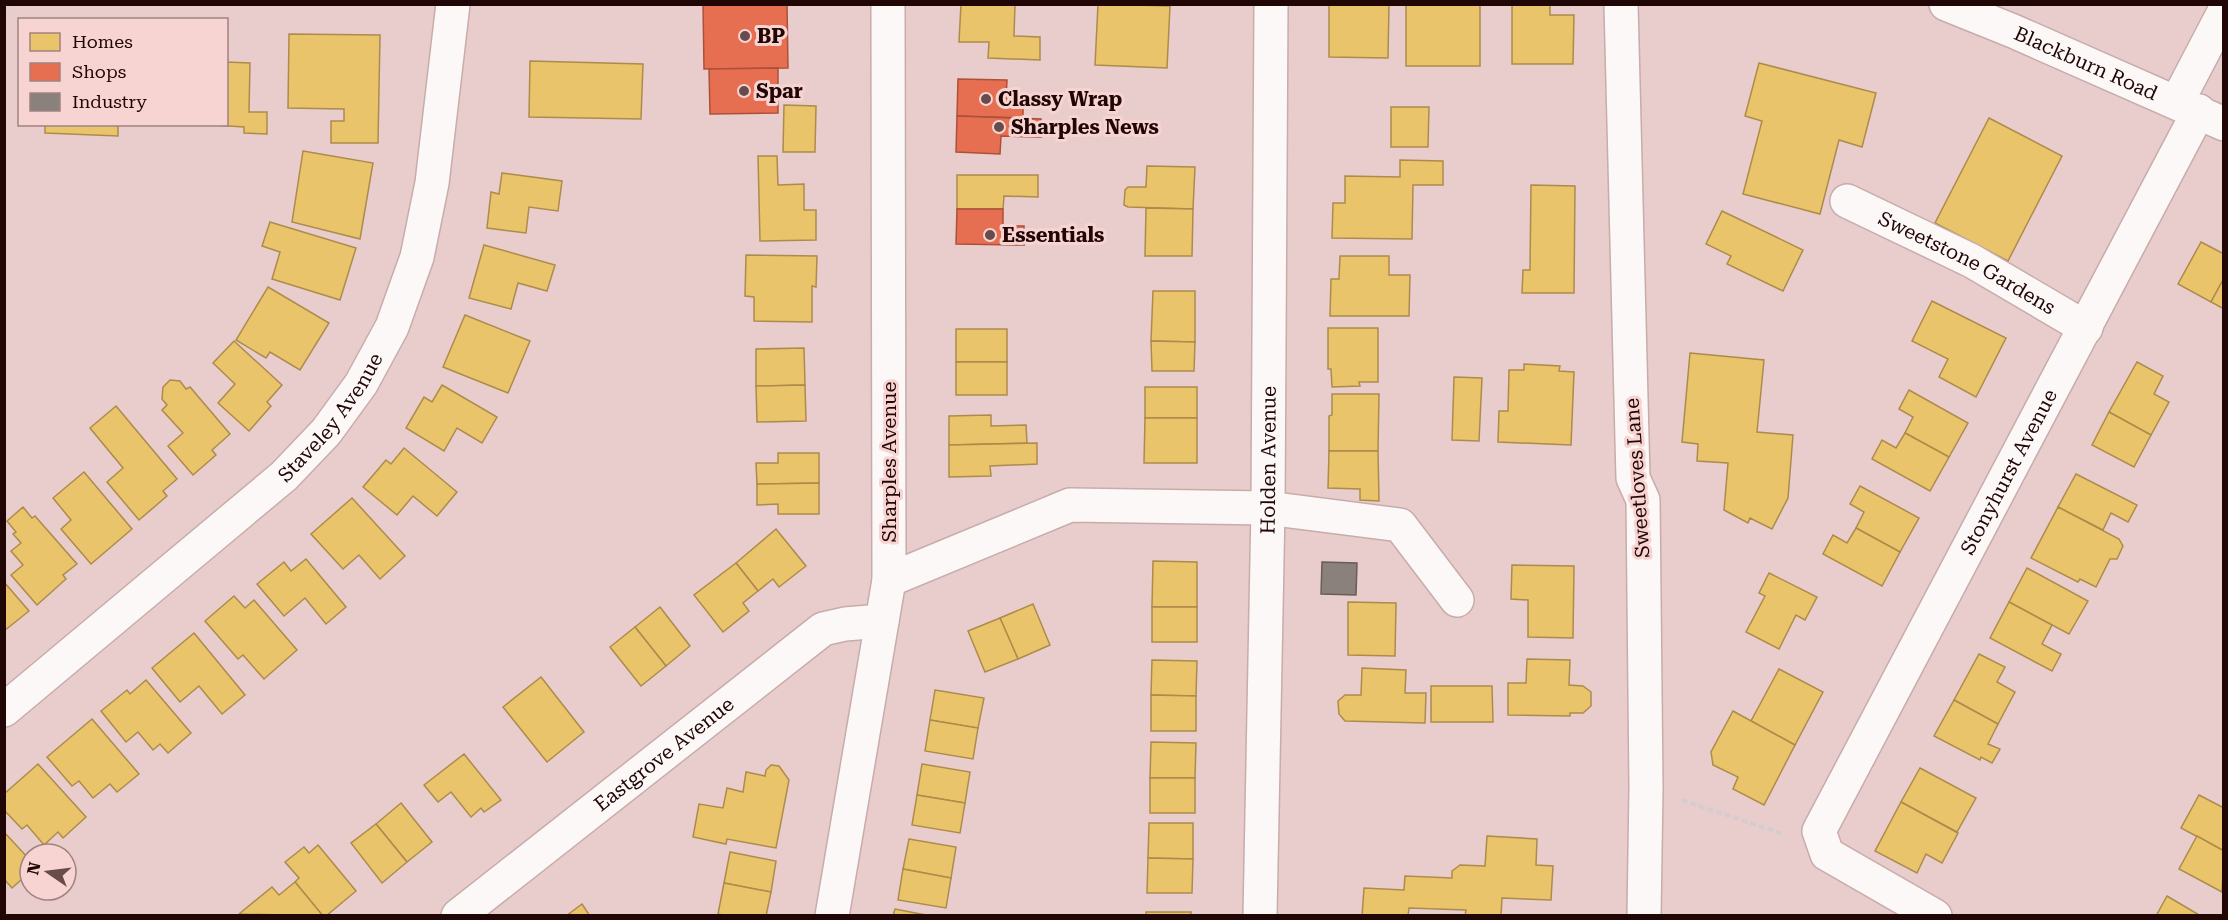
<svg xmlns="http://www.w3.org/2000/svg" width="2228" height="920" font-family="'Roboto Serif',serif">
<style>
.homes{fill:#e9c46a;stroke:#ad8b4c;stroke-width:1.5}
.shops{fill:#e76f51;stroke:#ac503a;stroke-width:1.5}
.industry{fill:#8a817c;stroke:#6a5c59;stroke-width:1.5}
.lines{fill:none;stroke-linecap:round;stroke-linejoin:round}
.minor-casing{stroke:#c7acaa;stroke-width:36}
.highway-casing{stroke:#c7acaa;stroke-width:36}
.path{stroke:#d5cdcd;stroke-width:4;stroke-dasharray:6 3;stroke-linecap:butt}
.minor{stroke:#fcf8f7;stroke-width:33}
.highway{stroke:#fcf8f7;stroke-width:33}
.poi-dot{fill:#674c4b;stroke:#f7d4d2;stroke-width:2}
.labels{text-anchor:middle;stroke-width:6;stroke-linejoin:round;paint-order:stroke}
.poi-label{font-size:20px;font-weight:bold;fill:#210606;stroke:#f7d4d2;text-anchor:start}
.street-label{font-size:20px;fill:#210606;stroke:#f7d4d2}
</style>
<rect width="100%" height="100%" fill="#e8cdcc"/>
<g class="homes">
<polygon points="961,4 1015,4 1014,36 1040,37 1040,60 988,58 989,42 959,42"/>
<polygon points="1098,4 1170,6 1167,68 1095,65"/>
<polygon points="1329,4 1389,4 1388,58 1329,57"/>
<rect x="1406" y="4" width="74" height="62"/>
<polygon points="1512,5 1550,5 1550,15 1574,15 1573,64 1512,64"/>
<polygon points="289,34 380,35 378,143 331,143 331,121 344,121 344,109 288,108"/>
<polygon points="530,61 643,64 641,119 529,117"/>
<polygon points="226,62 250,63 249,112 267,112 267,134 244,133 244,127 199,124 226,124"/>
<polygon points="1759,63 1876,93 1862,147 1839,140 1820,214 1743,194 1762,121 1745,116"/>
<polygon points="784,105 816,106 815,152 783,152"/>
<polygon points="1391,107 1429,107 1428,147 1391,147"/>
<polygon points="1989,118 2062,156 2008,261 1935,223"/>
<polygon points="45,124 118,124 118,136 45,133"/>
<polygon points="303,151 373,163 360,239 292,222"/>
<polygon points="758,156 777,156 778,185 804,184 804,210 816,210 816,240 760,241"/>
<polygon points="1400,160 1443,161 1443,185 1413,185 1412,239 1332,238 1333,203 1345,203 1345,176 1400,177"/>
<polygon points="1147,166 1195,167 1193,209 1128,207 1124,205 1125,190 1128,187 1146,187"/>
<polygon points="502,173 562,181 558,211 529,207 526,233 487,228 491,192 499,194"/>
<polygon points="957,175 1038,175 1038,197 1004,196 1003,209 957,209"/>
<polygon points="1531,185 1575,186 1574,293 1522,293 1523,270 1530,270"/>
<polygon points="1146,208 1193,209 1192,256 1145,256"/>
<polygon points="1722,211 1803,250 1783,291 1727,264 1731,256 1706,244"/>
<polygon points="270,222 356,248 340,300 272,279 280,252 262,246"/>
<polygon points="2201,242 2224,254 2224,278 2211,302 2178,284"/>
<polygon points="484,245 555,265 547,291 518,283 511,309 469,298"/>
<polygon points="746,255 817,256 816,287 812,286 812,322 754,321 754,297 745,296"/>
<polygon points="1340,256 1389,256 1389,275 1410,275 1409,316 1330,316 1331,279 1339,279"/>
<polygon points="2224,278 2224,309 2211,302"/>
<polygon points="268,287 329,323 300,370 270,352 266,358 236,340"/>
<polygon points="1153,291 1195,291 1195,342 1151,341"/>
<polygon points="1932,301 2006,338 1976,397 1939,377 1948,359 1912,341"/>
<polygon points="465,315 530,341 508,393 443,367"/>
<polygon points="1328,328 1378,328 1378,382 1359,382 1360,386 1332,387 1331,369 1328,369"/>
<rect x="956" y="329" width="51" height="33"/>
<polygon points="234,341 282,385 267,402 271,406 249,431 218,403 235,384 213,363"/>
<polygon points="1151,341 1195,342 1194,371 1152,371"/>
<polygon points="804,348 805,385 756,386 756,349"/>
<polygon points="1690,353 1764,360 1757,432 1793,435 1788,498 1772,529 1750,518 1748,523 1724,510 1728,463 1697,461 1698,444 1682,442"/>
<rect x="956" y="362" width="51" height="33"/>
<polygon points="2137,362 2163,376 2154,394 2169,402 2151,435 2109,412"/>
<polygon points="1524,364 1560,366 1559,371 1574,372 1571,445 1498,442 1499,411 1508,411 1509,370 1524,370"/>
<polygon points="1454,377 1482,378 1479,441 1452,440"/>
<polygon points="170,380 180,381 186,389 190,387 230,434 212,450 216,455 193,475 168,446 183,433 162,410 167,405 162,399 163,387"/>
<polygon points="442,385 497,417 482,443 457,428 444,451 406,428 424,397 432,402"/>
<polygon points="805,385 806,421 757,422 756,386"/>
<rect x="1145" y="387" width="52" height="31"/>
<polygon points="1909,390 1968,423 1949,457 1905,433 1913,417 1899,409"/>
<polygon points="1332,394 1379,394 1378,451 1329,451 1329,416 1332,415"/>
<polygon points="116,406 177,479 163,491 167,496 139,520 107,482 123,468 90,428"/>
<polygon points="2109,412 2151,435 2134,467 2092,445"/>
<polygon points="991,415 991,426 1026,425 1027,443 949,445 949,416"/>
<polygon points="1145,418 1197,418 1197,463 1144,463"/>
<polygon points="1905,433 1949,457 1930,491 1872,459 1882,440 1896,448"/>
<polygon points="1037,443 1037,464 990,466 991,476 949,477 949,445"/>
<polygon points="404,448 457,492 437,516 413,496 397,515 363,487 386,460 391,464"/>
<polygon points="1329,451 1378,451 1379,501 1360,500 1360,489 1328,488"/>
<polygon points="778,453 819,453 819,483 757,484 756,463 778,463"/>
<polygon points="84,472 132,529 91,564 61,529 71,520 53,498"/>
<polygon points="2076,474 2137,505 2128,522 2111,513 2103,530 2058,507"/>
<polygon points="819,483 819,514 778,514 778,504 757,505 757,484"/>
<polygon points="1860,486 1919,518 1900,552 1856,528 1864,512 1850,504"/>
<polygon points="352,498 405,556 380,579 359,555 343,569 311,534"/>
<polygon points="23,507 32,518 35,516 77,564 63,575 66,579 37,605 11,575 23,565 11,551 21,543 13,534 16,532 7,521"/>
<polygon points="2058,507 2119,539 2123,546 2117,559 2110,559 2096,587 2080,579 2078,582 2031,558"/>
<polygon points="1856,528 1900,552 1882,586 1823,554 1833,535 1847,543"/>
<polygon points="776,529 806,566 779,587 773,579 758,591 736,563"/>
<polygon points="306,559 346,607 326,624 305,598 284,616 257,584 284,562 291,571"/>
<polygon points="1153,561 1197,562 1197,607 1152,607"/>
<polygon points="736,563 758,591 743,603 749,611 723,632 694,595"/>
<polygon points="1512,565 1574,566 1573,638 1528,637 1528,600 1511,599"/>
<polygon points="2027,568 2088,601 2069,634 2009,602"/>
<polygon points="1769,573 1817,597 1805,620 1796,615 1779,649 1746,632 1765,596 1759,593"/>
<polygon points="4,582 29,611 4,631"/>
<polygon points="234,596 245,608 254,600 297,650 264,679 243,655 238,659 205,621"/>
<polygon points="1348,602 1396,603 1395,656 1348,655"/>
<polygon points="2009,602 2052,625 2042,644 2061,654 2052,671 1990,638"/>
<polygon points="1033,604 1050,645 1018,659 1000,618"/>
<polygon points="660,607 690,646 666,666 635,627"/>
<rect x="1152" y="607" width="45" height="35"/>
<polygon points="1000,618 1018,659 985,672 968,631"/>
<polygon points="635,627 666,666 641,686 610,647"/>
<polygon points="194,633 245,695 222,714 199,686 180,702 152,668"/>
<polygon points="1979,654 2005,667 1997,682 2015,692 1998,724 1954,700"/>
<polygon points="1527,659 1570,660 1569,685 1583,686 1591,692 1591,706 1583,713 1570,713 1570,716 1508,715 1508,683 1526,683"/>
<polygon points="1152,660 1197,661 1196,696 1151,695"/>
<polygon points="1362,668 1406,670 1405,693 1426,693 1425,723 1345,721 1339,714 1338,701 1345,695 1361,695"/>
<polygon points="1779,669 1823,692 1795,745 1751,721"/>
<polygon points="541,677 584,732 547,762 503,707"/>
<polygon points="146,680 191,733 168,753 160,744 153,750 138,732 126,742 101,711 127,690 130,694"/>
<polygon points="1431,686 1492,686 1493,722 1431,722"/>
<polygon points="935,690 984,698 978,728 930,720"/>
<polygon points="1151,695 1196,696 1196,731 1151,731"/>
<polygon points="1954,700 1998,724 1988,744 2000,749 1992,763 1981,757 1980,760 1934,736"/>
<polygon points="1733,711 1795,745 1764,805 1733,789 1738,777 1713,765 1711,752"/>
<polygon points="92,719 139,774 117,792 110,784 93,798 79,781 72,786 47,757"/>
<polygon points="930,720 978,728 973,759 925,751"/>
<polygon points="1151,742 1196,743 1195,778 1150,778"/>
<polygon points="464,754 501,800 484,812 481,808 471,817 451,792 438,802 424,785"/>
<polygon points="38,764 86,817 63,838 58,832 44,845 27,825 22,829 4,810 4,794"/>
<polygon points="922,764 970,772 965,803 917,795"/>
<polygon points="771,765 779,766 789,780 776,848 727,839 726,844 693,837 699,804 723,808 727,788 743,792 746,772 765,776 766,770"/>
<polygon points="1920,768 1976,798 1957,832 1901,802"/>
<rect x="1150" y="778" width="45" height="35"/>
<polygon points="917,795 965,803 960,833 912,825"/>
<polygon points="2199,795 2224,808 2224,851 2181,828"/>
<polygon points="1901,802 1958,833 1942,863 1926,854 1917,873 1875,851"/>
<polygon points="401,803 432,842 407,862 376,824"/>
<polygon points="1149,823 1193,823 1193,859 1148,858"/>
<polygon points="376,824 407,862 382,883 351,843"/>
<polygon points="4,832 30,860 30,872 12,888 4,879"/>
<polygon points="1487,836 1537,839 1536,865 1553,866 1551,900 1502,898 1501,916 1465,916 1466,910 1409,908 1408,916 1362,916 1364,888 1404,890 1405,876 1452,878 1452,871 1460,865 1485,866"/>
<polygon points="2197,836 2224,851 2222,892 2179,869"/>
<polygon points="909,839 956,847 951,878 903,869"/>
<polygon points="318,845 356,891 326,916 323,916 295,882 299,878 285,862 304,847 309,853"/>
<polygon points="730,852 776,861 771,892 724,883"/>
<polygon points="1148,858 1193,859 1192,893 1147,893"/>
<polygon points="903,869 951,878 946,908 898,900"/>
<polygon points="295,882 323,916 239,914 272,887 279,895"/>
<polygon points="724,883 771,892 766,916 728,916 718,914"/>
<polygon points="2167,896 2201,916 2156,916"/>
<polygon points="582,904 590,916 566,916"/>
<polygon points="895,909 931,916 893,916"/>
<rect x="1146" y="912" width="45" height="4"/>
</g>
<g class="shops">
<polygon points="703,4 787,4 788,68 704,69"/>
<polygon points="778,68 778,113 710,114 709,69"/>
<polygon points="958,79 1007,80 1006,98 1023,99 1023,118 957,116"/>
<polygon points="957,116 1041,119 1041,137 1001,136 1000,154 956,152"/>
<polygon points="957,209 1003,209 1003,226 1024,226 1024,245 956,244"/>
</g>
<polygon class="industry" points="1322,562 1357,563 1356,595 1321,594"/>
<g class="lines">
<defs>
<g id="minor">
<polyline points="1621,4 1633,478 1643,500 1646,788 1644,916"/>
<polyline points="2177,102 2224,12"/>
<path id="s1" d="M1847 201 1972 261 2086 328"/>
<polyline points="889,580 1070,505 1268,508 1400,525 1457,600"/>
<path id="s2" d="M4 710 284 476 326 432 361 384 392 327 417 257 432 183 453 4"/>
<path id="s3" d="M458 916 823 629 845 624 882 621"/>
<polyline points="832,916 889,580 888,4"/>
<path id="s4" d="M1260 916 1268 508 1271 4"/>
<path id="s5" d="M1935 916 1827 854 1819 831 2199 111"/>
</g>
<g id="highway">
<path id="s6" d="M1946 4 2013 31 2224 124"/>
</g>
</defs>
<use href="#minor" class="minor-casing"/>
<use href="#highway" class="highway-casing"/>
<polyline class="path" points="1682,800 1783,834"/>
<use href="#minor" class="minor"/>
<use href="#highway" class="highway"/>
</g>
<g class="poi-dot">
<circle cx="745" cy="36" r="6"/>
<circle cx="744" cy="91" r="6"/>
<circle cx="986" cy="99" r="6"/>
<circle cx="999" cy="127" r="6"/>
<circle cx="990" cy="235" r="6"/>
</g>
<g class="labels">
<g class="poi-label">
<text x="757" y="43">BP</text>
<text x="756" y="98">Spar</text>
<text x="998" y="106">Classy Wrap</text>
<text x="1011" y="134">Sharples News</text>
<text x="1002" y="242">Essentials</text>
</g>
<g class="street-label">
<text dy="7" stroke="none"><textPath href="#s6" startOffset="152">Blackburn Road</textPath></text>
<text dy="7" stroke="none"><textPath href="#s1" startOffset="135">Sweetstone Gardens</textPath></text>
<text dy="7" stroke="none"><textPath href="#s2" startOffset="440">Staveley Avenue</textPath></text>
<text dy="7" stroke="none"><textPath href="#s4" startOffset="456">Holden Avenue</textPath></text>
<text transform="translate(889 462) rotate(-90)" y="7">Sharples Avenue</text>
<text dy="7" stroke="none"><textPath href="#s5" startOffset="555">Stonyhurst Avenue</textPath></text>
<text transform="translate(1637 478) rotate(-94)" y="7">Sweetloves Lane</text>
<text dy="7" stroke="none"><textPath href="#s3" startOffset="262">Eastgrove Avenue</textPath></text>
</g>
</g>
<rect width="2228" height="920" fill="none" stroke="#210606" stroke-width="12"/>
<rect x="18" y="18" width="210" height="108" fill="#f7d4d2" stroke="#a18280" stroke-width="1.5"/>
<rect x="30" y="33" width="30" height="18" fill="#e9c46a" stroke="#a18280" stroke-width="1.5"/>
<text x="72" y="48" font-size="18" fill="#210606">Homes</text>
<rect x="30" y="63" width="30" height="18" fill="#e76f51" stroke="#a18280" stroke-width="1.5"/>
<text x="72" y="78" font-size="18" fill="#210606">Shops</text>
<rect x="30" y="93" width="30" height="18" fill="#8a817c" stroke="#a18280" stroke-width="1.5"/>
<text x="72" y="108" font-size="18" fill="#210606">Industry</text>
<g transform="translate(48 872) rotate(284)"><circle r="28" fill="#f7d4d2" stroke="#a18280" stroke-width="1.5"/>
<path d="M0-4.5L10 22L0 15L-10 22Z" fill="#674c4b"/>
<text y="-9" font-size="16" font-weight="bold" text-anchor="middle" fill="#210606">N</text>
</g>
</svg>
